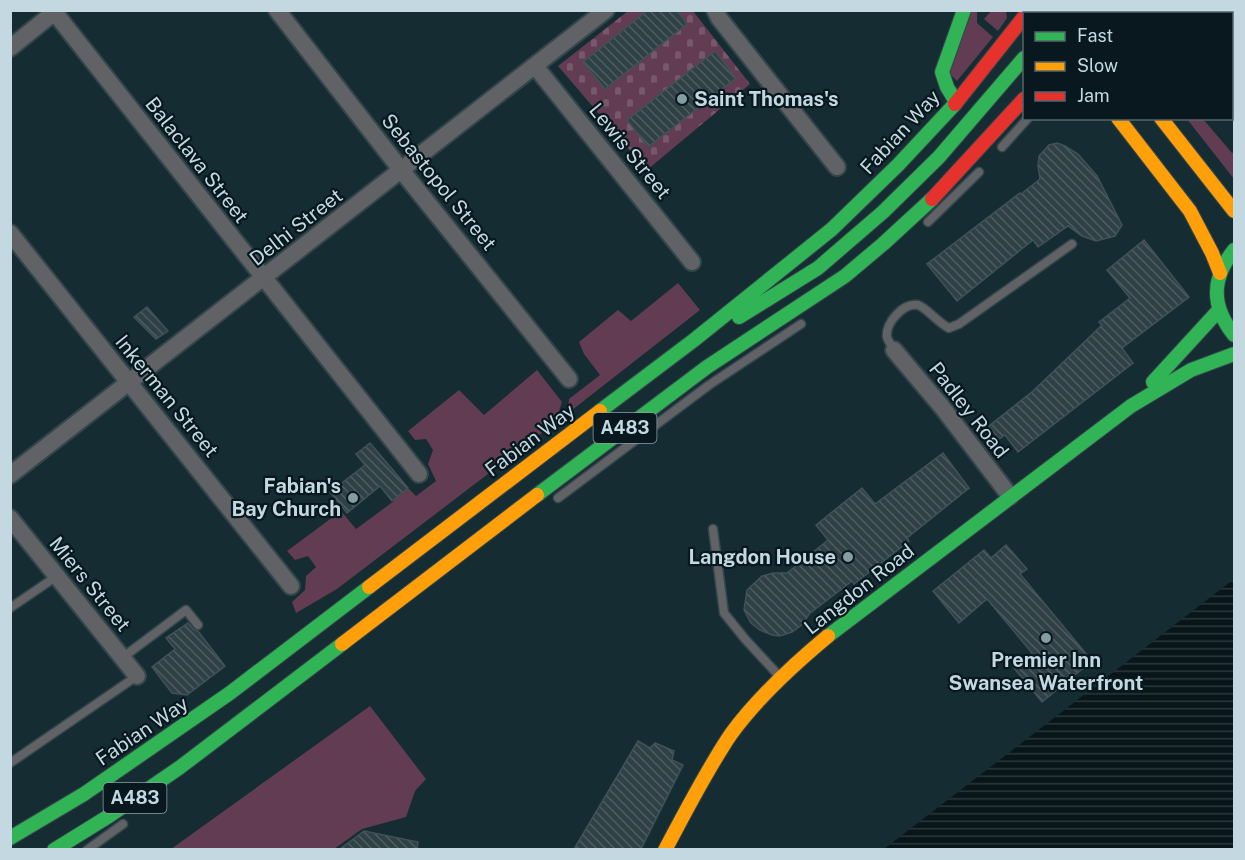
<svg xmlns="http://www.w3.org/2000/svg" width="1245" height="860" font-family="'Public Sans',sans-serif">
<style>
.green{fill:#613c53}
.cemetery{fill:url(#cemetery-stones)}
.water{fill:url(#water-rules)}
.building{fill:url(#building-back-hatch);stroke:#405257;stroke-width:1.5}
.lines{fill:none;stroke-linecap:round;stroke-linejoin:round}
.lane-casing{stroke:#33464b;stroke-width:11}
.street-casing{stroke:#33464b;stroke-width:20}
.fast-casing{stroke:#33464b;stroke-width:16}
.slow-casing{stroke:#33464b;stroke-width:16}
.jam-casing{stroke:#33464b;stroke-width:16}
.lane{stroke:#606266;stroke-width:8}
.street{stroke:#606266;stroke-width:16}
.fast{stroke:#30b455;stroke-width:14}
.slow{stroke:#ff9f0a;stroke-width:14}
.jam{stroke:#e5322d;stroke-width:14}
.poi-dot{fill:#869ca3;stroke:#08181e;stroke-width:2}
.labels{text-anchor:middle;stroke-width:4.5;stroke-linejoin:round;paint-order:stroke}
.shield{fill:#08181e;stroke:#8b9ea6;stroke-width:1.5}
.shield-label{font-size:18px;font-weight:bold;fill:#c3d8e0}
.poi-label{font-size:20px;font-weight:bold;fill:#c3d8e0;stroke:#08181e;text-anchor:end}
.street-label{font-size:20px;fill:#c3d8e0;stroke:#08181e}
</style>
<defs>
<pattern id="cemetery-stones" width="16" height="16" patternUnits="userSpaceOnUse" patternTransform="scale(1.5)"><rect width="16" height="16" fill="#613c53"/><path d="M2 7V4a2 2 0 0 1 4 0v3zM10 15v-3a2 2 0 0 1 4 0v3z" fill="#76576b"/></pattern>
<pattern id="water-rules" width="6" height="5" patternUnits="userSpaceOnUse" patternTransform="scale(1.5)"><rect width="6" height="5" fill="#08161a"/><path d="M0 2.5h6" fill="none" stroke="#2a373b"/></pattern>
<pattern id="building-back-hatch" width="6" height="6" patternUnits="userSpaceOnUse" patternTransform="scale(1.5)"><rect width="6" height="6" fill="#2f4146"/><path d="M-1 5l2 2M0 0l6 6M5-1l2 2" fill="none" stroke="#4c5c60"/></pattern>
</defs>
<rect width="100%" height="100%" fill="#152c32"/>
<g class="green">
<polygon points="971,11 977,11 977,23 993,37 957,81 948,72"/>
<polygon points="991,11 1006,11 1007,18 998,31 984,19"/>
<polygon points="1187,119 1203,119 1232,153 1234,152 1234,179"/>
<polygon points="678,283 700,310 567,414 569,399 600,375 584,354 579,342 618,310 631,321"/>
<polygon points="537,370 562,402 555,423 337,589 296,613 292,602 305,590 306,576 316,567 308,556 295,560 287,551 341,511 356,529 394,501 393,497 408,488 416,496 436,481 428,464 433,450 426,439 415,440 408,431 459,390 484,415"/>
<polygon points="370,706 426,779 415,791 406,817 362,829 334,849 171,849"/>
</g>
<polygon class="cemetery" points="628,11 693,11 750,84 647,170 558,66"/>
<polygon class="water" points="1234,579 1234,849 884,849"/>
<g class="building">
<polygon points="648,10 677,10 687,24 605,89 583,62"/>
<polygon points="715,51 736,78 648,147 627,120"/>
<polygon points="1057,143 1065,146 1078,154 1097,176 1122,225 1115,236 1096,241 1082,236 1068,226 1038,247 1033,240 957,301 927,264 1020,193 1021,194 1040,179 1038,166 1039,156 1049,145"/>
<polygon points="1144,240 1189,297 1122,348 1133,363 1018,452 1005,435 999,439 989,426 1033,391 1102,325 1099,322 1130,298 1107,270"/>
<polygon points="147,307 168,331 156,339 134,317"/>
<polygon points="370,443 408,488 392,501 380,486 347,513 330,492 365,465 356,454"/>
<polygon points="943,453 969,488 907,538 909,541 854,584 852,581 809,614 803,624 792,632 780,636 772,635 760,630 751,623 744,610 747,590 762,576 773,573 787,573 828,540 816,525 862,488 875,504"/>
<polygon points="1006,545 1027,569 1020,574 1092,661 1042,702 1014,668 1032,653 987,599 959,623 933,591 984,550 991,558"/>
<polygon points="188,623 193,629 198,631 225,666 187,695 172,693 152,667 175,649 166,638"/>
<polygon points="638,741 650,748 655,743 674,751 672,760 683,765 641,849 574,849"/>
<polygon points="364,831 418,842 417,849 340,849"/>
</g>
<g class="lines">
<defs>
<g id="lane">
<polyline points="1126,14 1128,10"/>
<polyline points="1002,147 1028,118"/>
<polyline points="928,222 979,172"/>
<path d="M894 350C892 346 888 341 887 337 885 323 904 302 918 305 927 308 938 323 949 328L959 324 1072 244"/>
<polyline points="558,498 709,385 801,324"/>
<polyline points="713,529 724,613 745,639 781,678"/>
<polyline points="10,608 57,576"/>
<polyline points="122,658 186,610 198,625"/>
<polyline points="10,763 137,676"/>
<polyline points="87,850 123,824"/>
</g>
<g id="street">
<polyline points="277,10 402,171 569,379"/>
<polyline points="715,10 719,18 837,167"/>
<polyline points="55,13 419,474"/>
<polyline points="10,48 57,10"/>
<polyline points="535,66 692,262"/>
<polyline points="10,233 291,586"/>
<polyline points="894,350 942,407 1010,496"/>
<polyline points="10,475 606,10"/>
<polyline points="10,518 137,676"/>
</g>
<g id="fast">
<polyline points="956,102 947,87 942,72 964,10"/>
<path d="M1234 250C1211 279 1211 306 1234 335"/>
<polyline points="739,317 818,268 883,212 939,157 1024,58"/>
<polyline points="1153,382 1219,310"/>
<polyline points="600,411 694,340 832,229 898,165 955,104"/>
<polyline points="537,495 707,367 845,276 883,244 932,199"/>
<polyline points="828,636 1131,406 1191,370 1234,354"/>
<polyline points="10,838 84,794 230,693 369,587"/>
<polyline points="54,850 109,816 179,768 342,644"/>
</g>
<g id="slow">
<polyline points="1091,14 1093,10"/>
<polyline points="1118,118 1190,211 1212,253 1220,273"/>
<polyline points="1161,118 1234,211"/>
<polyline points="369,587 600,411"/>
<polyline points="342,644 537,495"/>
<path d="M665 850C686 811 706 771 731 734 758 697 793 665 828 636"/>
</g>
<g id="jam">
<polyline points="1058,14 1063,10"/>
<polyline points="955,104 1024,17"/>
<polyline points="932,199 1024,99"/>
</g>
</defs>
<use href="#lane" class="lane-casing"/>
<use href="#street" class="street-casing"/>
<use href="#fast" class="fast-casing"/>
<use href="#slow" class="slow-casing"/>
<use href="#jam" class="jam-casing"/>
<use href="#lane" class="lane"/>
<use href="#street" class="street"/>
<use href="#fast" class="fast"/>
<use href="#slow" class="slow"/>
<use href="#jam" class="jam"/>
</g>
<g class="poi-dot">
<circle cx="682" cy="99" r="6"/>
<circle cx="353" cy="498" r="6"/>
<circle cx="848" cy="557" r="6"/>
<circle cx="1046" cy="638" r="6"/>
</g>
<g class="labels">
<g class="shield">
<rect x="593.5" y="413" width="63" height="30" rx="4.5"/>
<rect x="103.5" y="783" width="63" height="30" rx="4.5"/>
</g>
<g class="shield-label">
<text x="625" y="434">A483</text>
<text x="135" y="804">A483</text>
</g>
<g class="poi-label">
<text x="694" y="106" text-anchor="start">Saint Thomas's</text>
<text x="341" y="493">Fabian's<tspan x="341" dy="23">Bay Church</tspan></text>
<text x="836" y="564">Langdon House</text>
<text x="1046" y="667" text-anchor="middle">Premier Inn<tspan x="1046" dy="23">Swansea Waterfront</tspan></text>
</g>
<g class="street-label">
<text transform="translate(900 132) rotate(-47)" y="7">Fabian Way</text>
<text transform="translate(630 151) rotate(51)" y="7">Lewis Street</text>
<text transform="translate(197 160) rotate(52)" y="7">Balaclava Street</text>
<text transform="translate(439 182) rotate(51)" y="7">Sebastopol Street</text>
<text transform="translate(296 227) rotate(-38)" y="7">Delhi Street</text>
<text transform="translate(167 396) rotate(51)" y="7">Inkerman Street</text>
<text transform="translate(969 410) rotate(52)" y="7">Padley Road</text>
<text transform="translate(530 440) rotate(-37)" y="7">Fabian Way</text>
<text transform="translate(90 584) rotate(51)" y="7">Miers Street</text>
<text transform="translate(859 589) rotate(-38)" y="7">Langdon Road</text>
<text transform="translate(142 731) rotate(-34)" y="7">Fabian Way</text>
</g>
</g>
<rect width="1245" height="860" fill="none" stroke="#c3d8e0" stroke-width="24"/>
<rect x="1023" y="12" width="210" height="108" fill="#08181e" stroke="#53656c" stroke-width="1.5"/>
<rect x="1035" y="32" width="30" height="9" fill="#30b455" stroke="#53656c" stroke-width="1.5"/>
<text x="1077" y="42" font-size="18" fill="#c3d8e0">Fast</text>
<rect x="1035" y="62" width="30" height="9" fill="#ff9f0a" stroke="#53656c" stroke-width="1.5"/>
<text x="1077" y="72" font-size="18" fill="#c3d8e0">Slow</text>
<rect x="1035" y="92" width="30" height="9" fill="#e5322d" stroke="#53656c" stroke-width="1.5"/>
<text x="1077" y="102" font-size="18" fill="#c3d8e0">Jam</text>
</svg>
